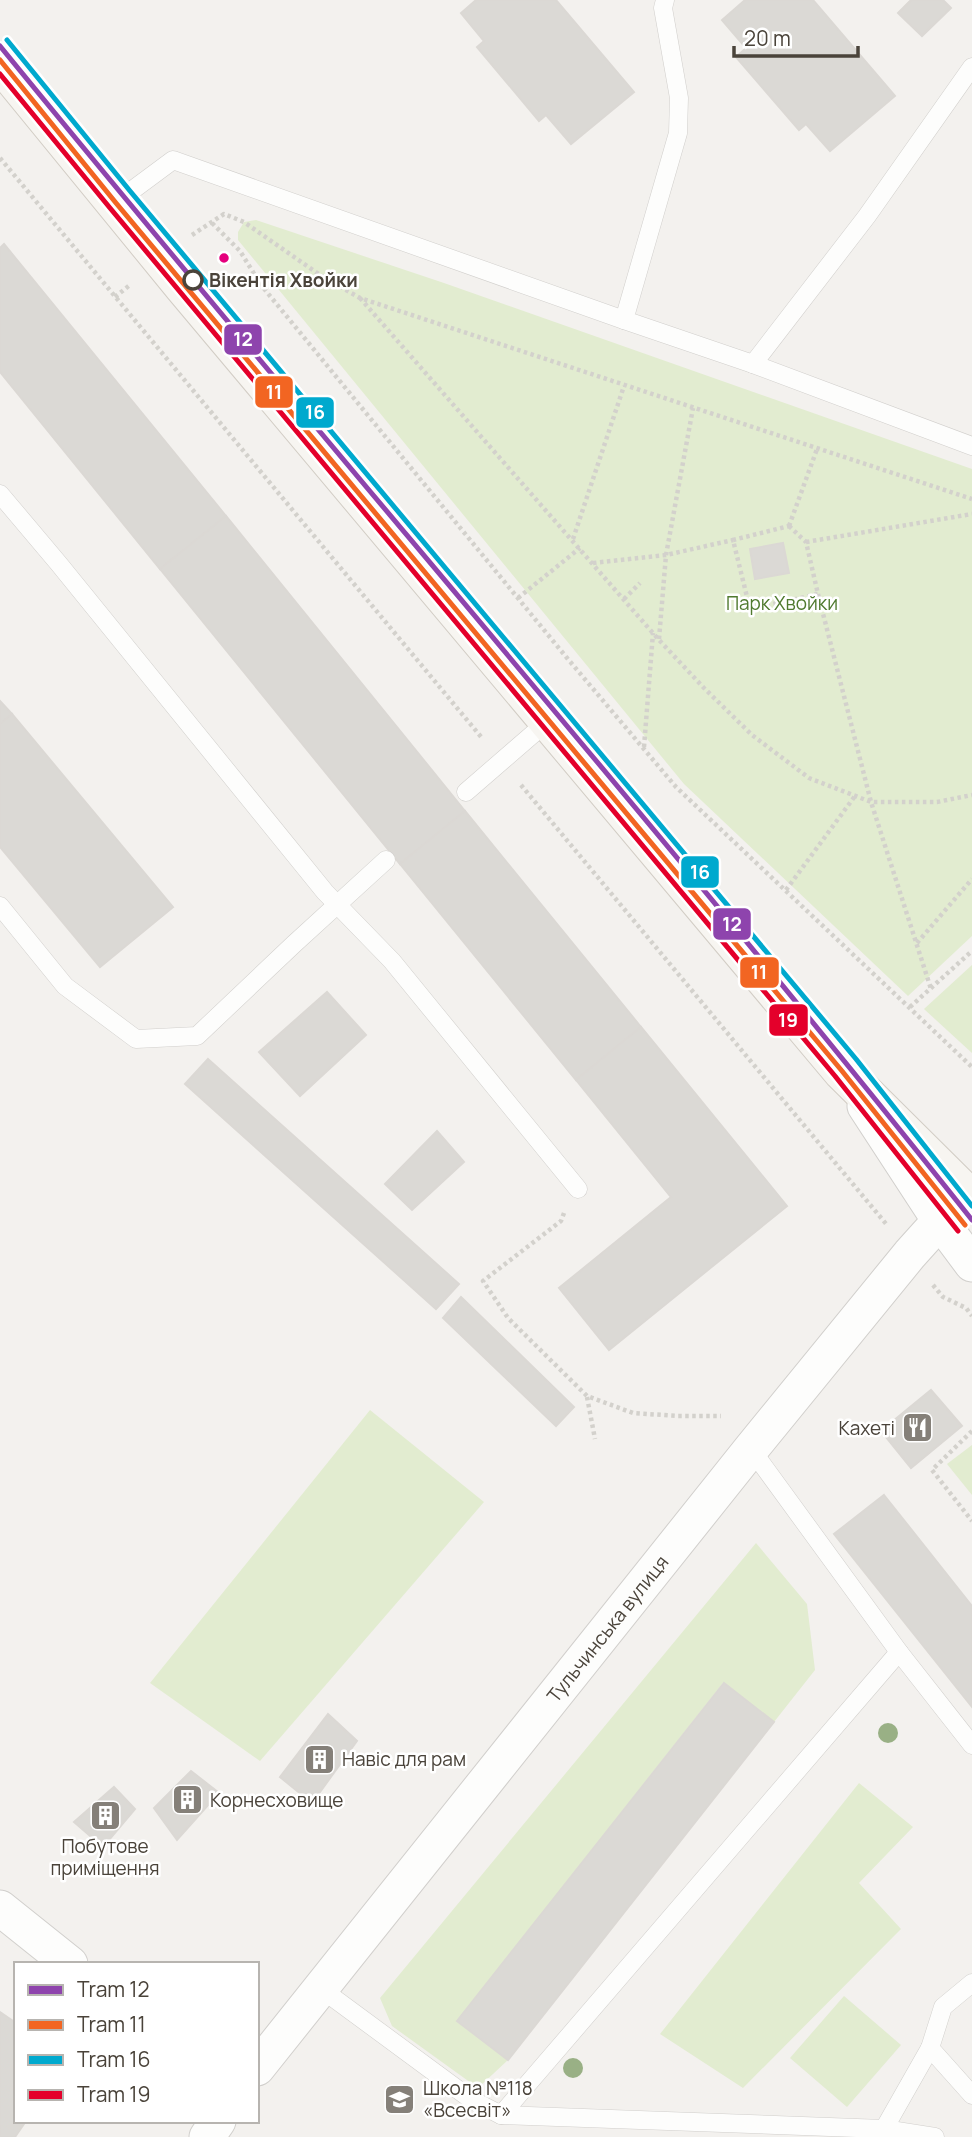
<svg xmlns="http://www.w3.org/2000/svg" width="972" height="2137" font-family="Manrope,sans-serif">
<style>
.green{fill:#e2ecd0}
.building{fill:#dbd9d5;stroke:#dbd8d4;stroke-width:2}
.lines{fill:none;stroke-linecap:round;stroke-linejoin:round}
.service-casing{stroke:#d1cfcc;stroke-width:19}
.minor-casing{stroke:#d1cfcc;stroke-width:37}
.secondary-casing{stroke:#d2cdc5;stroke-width:40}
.path{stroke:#d3d1cc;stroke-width:4.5;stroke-dasharray:3.5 3.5;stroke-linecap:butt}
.service{stroke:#fdfdfc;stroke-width:18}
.minor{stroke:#fdfdfc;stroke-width:35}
.secondary{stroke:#f7f5f1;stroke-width:38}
.tram-1-casing{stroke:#fff;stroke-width:10}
.tram-2-casing{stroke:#fff;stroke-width:10}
.tram-3-casing{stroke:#fff;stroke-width:10}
.tram-4-casing{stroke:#fff;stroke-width:10}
.tram-1{stroke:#8e44ad;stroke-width:5}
.tram-2{stroke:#f26522;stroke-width:5}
.tram-3{stroke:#00a9ce;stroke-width:5}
.tram-4{stroke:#e4002b;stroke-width:5}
.tree{fill:#99b085}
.bus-dot{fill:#e5007d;stroke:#fff;stroke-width:2.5}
.stop-dot{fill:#fff;stroke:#4a433a;stroke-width:3.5}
.labels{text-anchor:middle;stroke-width:5;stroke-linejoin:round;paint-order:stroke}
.stop-label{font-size:19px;font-weight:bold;fill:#4a433a;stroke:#fff;text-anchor:start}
.park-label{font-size:19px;fill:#507a2f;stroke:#fff}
.poi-label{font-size:19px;fill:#4a433a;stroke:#fff;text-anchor:start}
.street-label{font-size:19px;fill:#4a433a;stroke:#fff}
.line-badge{stroke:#fff;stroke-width:2.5}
.badge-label{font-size:19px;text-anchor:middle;font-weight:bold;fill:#fff}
</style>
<rect width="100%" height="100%" fill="#f3f1ee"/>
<g class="green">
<polygon points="256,220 444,283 972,469 972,936 908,996 684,784 238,240 238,232 244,222"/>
<polygon points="972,965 972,1053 924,1009"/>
<polygon points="370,1410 484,1502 260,1761 150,1683"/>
<polygon points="972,1445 972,1495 947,1464"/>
<polygon points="756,1543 807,1604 815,1670 774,1722 723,1683 457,2021 508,2060 478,2088 392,2026 380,1998"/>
<polygon points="859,1783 913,1827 859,1883 901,1929 743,2088 660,2034"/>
<polygon points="844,1996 901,2045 847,2107 790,2058"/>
</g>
<g class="building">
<polygon points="476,0 556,0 634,92 571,144 546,115 539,121 477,47 484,41 461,13"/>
<polygon points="745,0 813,0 895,96 830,151 806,124 799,130 736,57 746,48 722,20"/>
<polygon points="911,0 943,0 951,8 922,36 898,13"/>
<polygon points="4,244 226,516 160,569 0,372 0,248"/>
<polygon points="226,516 465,811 400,864 160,569"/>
<polygon points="783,543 789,573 755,579 750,549"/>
<polygon points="0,701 12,714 0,724"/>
<polygon points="12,714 173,907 100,967 0,847 0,724"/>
<polygon points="465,811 641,1027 576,1080 400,864"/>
<polygon points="327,992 366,1035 300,1096 259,1052"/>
<polygon points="641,1027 787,1206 609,1350 559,1288 671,1197 576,1080"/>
<polygon points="208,1059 459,1284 436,1309 185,1084"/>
<polygon points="437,1131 464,1162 412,1210 385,1184"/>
<polygon points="461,1297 574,1407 556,1426 443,1318"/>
<polygon points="931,1390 962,1426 911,1468 881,1431"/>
<polygon points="884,1495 972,1606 972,1707 834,1534"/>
<polygon points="724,1683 774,1722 508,2060 457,2021"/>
<polygon points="328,1714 357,1741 312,1803 280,1777"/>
<polygon points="191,1771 219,1793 177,1840 154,1808"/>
<polygon points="114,1787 135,1809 103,1847 74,1822"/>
<polygon points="0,2012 16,2023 16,2121 26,2121 15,2137 0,2137"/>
</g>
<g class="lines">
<defs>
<g id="service">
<polyline points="115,203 173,160 624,320 753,364 972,446"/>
<polyline points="624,320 678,133 679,98 663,8 665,0"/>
<polyline points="753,364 867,216 972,67"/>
<polyline points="0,494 59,564 325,892 392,961 578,1189"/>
<polyline points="466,792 548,721"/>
<polyline points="0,906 65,986 136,1039 197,1036 294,944 386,860"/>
<polyline points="751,1449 899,1652 972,1745"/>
<polyline points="972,1983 943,2007 930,2048 972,2095"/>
<polyline points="320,1988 472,2100 501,2115 884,2129 935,2137"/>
<polyline points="501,2115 899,1652"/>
<polyline points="884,2129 930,2048"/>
</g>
<g id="minor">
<polyline points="865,1106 940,1221 972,1264"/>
<polyline points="0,1908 70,1964"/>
<path id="s1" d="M257 2068 751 1449 910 1254 964 1194"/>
<polyline points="207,2137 218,2121"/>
</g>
<polyline id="secondary" points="0,62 184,287 842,1071 972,1200"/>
</defs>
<use href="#service" class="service-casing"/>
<use href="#minor" class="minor-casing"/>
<use href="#secondary" class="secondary-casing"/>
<g class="path">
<polyline points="0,158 482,738"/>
<polyline points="212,223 240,251 261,285 567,658 676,787 972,1067"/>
<polyline points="192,235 224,214 244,222 320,275 360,298 972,499"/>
<polyline points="115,297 131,284"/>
<polyline points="360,298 659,640 704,688 752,735 809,778 871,802 937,802 972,795"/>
<polygon points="789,526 806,542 818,594 750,609 733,540"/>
<polyline points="789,526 817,449"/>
<polyline points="573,539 624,386"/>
<polyline points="806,542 972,514"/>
<polyline points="593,563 666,555 733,540"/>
<polyline points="818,594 871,802 931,989"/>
<polyline points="518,598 580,548"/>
<polyline points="624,599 640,583"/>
<polyline points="659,639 666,555 693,408"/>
<polyline points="644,747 653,633"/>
<polyline points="521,785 887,1225"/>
<polyline points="786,890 855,796"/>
<polyline points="917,943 972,879"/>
<polyline points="910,1007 972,951"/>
<polyline points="564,1213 561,1221 483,1281 508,1318 587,1396 633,1413 678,1416 721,1416"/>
<polyline points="933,1285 943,1297 966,1308 972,1316"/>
<polyline points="587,1397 595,1439"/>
<polyline points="972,1431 932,1470 972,1521"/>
</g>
<use href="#service" class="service"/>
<use href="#minor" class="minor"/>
<use href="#secondary" class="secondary"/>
<defs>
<path id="tram-1" d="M0 46C321 440 656 822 972 1220"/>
<polyline id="tram-2" points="0,60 116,203 842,1071 965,1225"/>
<polyline id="tram-3" points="7,40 130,191 856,1059 972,1206"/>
<polyline id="tram-4" points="0,74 110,208 835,1076 958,1231"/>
</defs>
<use href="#tram-1" class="tram-1-casing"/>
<use href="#tram-2" class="tram-2-casing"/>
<use href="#tram-3" class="tram-3-casing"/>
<use href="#tram-4" class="tram-4-casing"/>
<use href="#tram-1" class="tram-1"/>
<use href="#tram-2" class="tram-2"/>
<use href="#tram-3" class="tram-3"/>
<use href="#tram-4" class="tram-4"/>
</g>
<g class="tree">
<circle cx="888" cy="1733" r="10"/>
<circle cx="573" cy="2068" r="10"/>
</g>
<defs>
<symbol id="restaurant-square" viewBox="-11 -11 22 22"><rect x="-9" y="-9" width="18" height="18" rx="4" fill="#858079" stroke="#fff"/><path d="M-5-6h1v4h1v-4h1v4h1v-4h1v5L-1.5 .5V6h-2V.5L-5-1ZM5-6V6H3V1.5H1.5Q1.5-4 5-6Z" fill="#fff"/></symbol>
<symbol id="building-square" viewBox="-11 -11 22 22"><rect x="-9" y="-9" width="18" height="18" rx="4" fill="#858079" stroke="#fff"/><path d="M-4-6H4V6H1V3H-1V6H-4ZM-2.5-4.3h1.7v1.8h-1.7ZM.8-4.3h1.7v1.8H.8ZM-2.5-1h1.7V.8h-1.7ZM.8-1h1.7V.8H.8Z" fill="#fff"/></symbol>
<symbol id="school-square" viewBox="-11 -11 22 22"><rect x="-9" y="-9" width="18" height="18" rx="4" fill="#858079" stroke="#fff"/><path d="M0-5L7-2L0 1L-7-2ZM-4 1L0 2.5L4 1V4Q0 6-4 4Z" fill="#fff"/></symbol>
</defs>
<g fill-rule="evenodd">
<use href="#restaurant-square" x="900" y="1410" width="35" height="35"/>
<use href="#building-square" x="302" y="1742" width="35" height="35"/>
<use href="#building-square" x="170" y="1782" width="35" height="35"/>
<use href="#building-square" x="88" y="1798" width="35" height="35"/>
<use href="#school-square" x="382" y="2082" width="35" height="35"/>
</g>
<circle class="bus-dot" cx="224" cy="258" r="6"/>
<circle class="stop-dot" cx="193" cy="280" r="9"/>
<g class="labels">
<g class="stop-label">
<text x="209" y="287">Вікентія Хвойки</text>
</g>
<g class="park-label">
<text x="782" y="610">Парк Хвойки</text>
</g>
<g class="poi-label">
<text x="895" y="1435" text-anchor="end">Кахеті</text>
<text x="342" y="1766">Навіс для рам</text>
<text x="210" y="1807">Корнесховище</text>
<text x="105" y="1853" text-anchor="middle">Побутове<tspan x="105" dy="22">приміщення</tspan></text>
<text x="423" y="2095">Школа №118<tspan x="423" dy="22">«Всесвіт»</tspan></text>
</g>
<g class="street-label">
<text dy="7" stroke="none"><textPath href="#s1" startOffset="562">Тульчинська вулиця</textPath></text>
</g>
</g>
<g class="line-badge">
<rect x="223" y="323" width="40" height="33" rx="7" fill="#8e44ad"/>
<rect x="254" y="375" width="40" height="34" rx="7" fill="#f26522"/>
<rect x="295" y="396" width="40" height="33" rx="7" fill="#00a9ce"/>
<rect x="680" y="855" width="40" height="34" rx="7" fill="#00a9ce"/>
<rect x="712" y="907" width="40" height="34" rx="7" fill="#8e44ad"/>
<rect x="739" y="956" width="41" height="33" rx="7" fill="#f26522"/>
<rect x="768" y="1003" width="41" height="34" rx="7" fill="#e4002b"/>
</g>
<g class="badge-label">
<text x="243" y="346">12</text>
<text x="274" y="399">11</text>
<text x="315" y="419">16</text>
<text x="700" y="879">16</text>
<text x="732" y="931">12</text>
<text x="759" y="979">11</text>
<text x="788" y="1027">19</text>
</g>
<rect x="14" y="1962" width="245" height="161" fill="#ffffff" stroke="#b7b4b0" stroke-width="2"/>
<rect x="28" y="1985" width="35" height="10" fill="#8e44ad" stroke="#b7b4b0" stroke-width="2"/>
<text x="77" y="1997" font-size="21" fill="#4a433a">Tram 12</text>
<rect x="28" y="2020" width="35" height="10" fill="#f26522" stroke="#b7b4b0" stroke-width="2"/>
<text x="77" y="2032" font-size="21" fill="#4a433a">Tram 11</text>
<rect x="28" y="2055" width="35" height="10" fill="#00a9ce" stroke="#b7b4b0" stroke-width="2"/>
<text x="77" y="2067" font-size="21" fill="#4a433a">Tram 16</text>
<rect x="28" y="2090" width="35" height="10" fill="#e4002b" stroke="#b7b4b0" stroke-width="2"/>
<text x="77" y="2102" font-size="21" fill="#4a433a">Tram 19</text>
<path d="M734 46v10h124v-10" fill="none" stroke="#4a433a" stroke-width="3.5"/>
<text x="744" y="46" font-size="21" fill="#4a433a" stroke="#ffffff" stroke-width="5" paint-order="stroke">20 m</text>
</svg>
